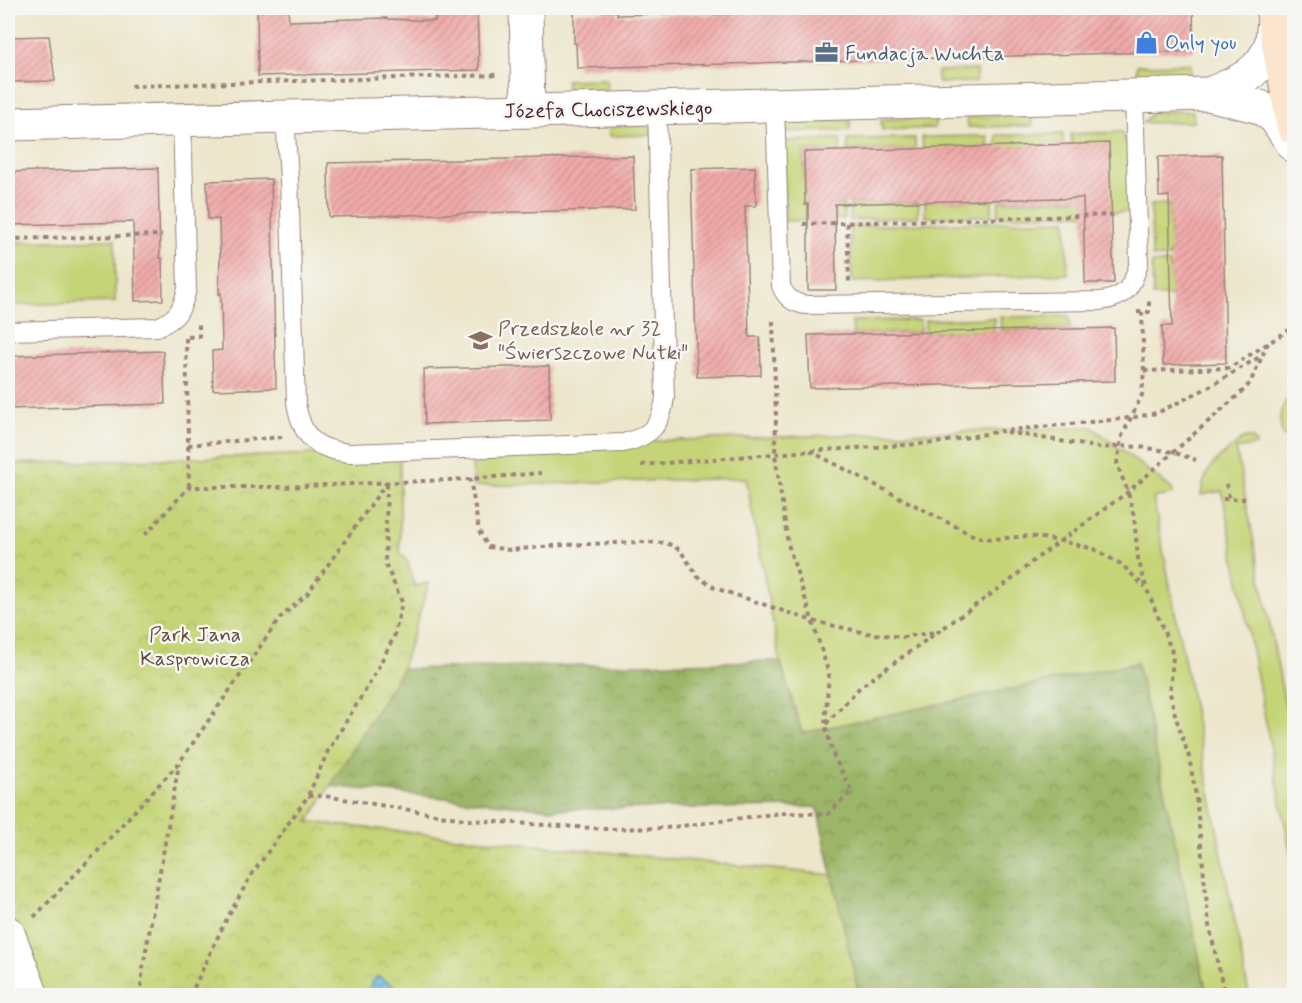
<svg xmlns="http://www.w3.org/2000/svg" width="1302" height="1003" font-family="Mynerve,sans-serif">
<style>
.grass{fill:#c4d476;stroke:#877a50;stroke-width:1.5}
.forest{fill:url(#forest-crowns);stroke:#726a49;stroke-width:1.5}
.park{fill:url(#park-crowns);stroke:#877a50;stroke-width:1.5}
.garden{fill:url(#garden-dots);stroke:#877a50;stroke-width:1.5}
.water{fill:url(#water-waves);stroke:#5e6e8b;stroke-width:1.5}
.building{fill:url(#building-hatch)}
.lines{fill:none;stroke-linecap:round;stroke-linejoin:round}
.lane-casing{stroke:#9b827b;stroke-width:20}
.street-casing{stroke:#9b827b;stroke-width:35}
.secondary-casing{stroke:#9b827b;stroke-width:35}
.path{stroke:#9b827b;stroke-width:4;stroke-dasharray:4.5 4.5;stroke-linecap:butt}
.lane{stroke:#fff;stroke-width:18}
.street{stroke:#fff;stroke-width:33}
.secondary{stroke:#fbe5cf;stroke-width:33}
.labels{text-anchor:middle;stroke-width:5;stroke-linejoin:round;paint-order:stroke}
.shop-label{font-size:21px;fill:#366cbe;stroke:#f6f6f2;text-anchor:start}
.service-label{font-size:21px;fill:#4e5e75;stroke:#f6f6f2;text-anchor:start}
.street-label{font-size:21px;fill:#4a1f2b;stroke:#f6f6f2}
.education-label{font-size:21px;fill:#785e54;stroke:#f6f6f2;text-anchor:start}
.park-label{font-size:21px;fill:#684c3e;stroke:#f6f6f2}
</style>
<defs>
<pattern id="forest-crowns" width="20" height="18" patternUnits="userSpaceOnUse" patternTransform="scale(1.5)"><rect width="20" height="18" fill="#9bb667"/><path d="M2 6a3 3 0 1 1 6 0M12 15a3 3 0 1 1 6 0" fill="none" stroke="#809355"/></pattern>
<pattern id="park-crowns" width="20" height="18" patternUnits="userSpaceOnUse" patternTransform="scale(1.5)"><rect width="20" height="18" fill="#c4d476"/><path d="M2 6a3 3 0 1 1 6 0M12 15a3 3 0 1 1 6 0" fill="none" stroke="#aab666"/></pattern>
<pattern id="garden-dots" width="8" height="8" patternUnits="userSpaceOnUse" patternTransform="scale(1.5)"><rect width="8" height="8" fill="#c4d476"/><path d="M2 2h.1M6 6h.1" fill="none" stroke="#aab666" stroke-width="1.8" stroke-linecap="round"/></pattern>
<pattern id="water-waves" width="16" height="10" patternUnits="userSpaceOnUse" patternTransform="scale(1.5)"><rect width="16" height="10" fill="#72beeb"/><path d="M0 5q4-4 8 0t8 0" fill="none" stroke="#609abf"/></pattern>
<pattern id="building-hatch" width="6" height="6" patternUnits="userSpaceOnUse" patternTransform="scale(1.5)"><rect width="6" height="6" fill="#f1abaa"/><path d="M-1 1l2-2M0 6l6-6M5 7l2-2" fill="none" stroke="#c58b8b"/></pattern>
</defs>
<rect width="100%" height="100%" fill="#f6f6f2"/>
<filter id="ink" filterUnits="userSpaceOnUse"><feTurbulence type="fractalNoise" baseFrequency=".0167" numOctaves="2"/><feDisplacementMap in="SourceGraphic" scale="12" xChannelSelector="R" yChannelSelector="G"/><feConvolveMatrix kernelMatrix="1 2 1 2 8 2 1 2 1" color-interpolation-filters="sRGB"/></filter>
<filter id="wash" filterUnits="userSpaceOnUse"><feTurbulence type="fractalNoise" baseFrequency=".008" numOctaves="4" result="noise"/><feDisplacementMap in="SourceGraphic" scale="24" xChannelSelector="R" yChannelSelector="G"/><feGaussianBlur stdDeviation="1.35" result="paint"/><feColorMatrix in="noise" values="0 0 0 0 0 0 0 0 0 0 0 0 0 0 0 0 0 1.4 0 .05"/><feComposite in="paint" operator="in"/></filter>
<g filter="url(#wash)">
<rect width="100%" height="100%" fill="#ece6cb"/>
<g class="grass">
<polygon points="1190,64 1190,76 1137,77 1137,65"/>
<polygon points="976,70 976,82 940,83 937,78 937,71"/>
<polygon points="606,79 607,91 567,93 566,80"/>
<polygon points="1032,115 1032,126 968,127 967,117"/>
<polygon points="935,118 935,128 882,130 881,119"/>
<polygon points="850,120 850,130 784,132 786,124 791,121"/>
<polygon points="648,125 653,135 609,136 609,126"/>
<polygon points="1122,132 1125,137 1125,142 1128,142 1130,212 998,216 999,201 1077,199 1071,134"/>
<polygon points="1063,134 1063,145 997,147 997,135"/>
<polygon points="988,136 989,147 923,149 922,137"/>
<polygon points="915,138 915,149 848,150 848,139"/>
<polygon points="840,139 840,151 804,152 805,204 844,205 844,219 785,221 784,141"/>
<polygon points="990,200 992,201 992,216 925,217 925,203 929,201"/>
<polygon points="912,202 912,203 919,203 918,217 850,220 850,204"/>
<polygon points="1169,204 1171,253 1169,253 1169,257 1152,257 1151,205"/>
<polygon points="1066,220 1068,274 852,282 850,226"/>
<polygon points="115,240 115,302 8,305 8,242"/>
<polygon points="1152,263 1169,263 1170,269 1171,270 1172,296 1153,296"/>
<polygon points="1069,316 1070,329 1001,330 1000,317"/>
<polygon points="994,318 994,331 925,332 925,320"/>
<polygon points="920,320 920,332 853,334 852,321"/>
<path d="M1294 393V429L1283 437C1278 418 1278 407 1294 393Z"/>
<polygon points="1092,427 1172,489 1173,494 1153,498 1249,995 1207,995 1137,663 802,733 780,661 746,478 473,486 472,456 647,441"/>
<path d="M1247 438H1251L1255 441 1256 445 1236 449 1294 751V871L1222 491 1201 495C1205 464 1220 458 1241 440Z"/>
</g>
<polygon class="forest" points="780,661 802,733 1137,663 1207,995 859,995 817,807 551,809 330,786 402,669"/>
<polygon class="park" points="320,454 400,458 400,552 408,562 414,586 429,583 402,669 308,822 832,875 859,995 8,995 8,464"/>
<polygon class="garden" points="1193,111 1193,122 1143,123 1153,112"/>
<polygon class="water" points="377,976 409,995 365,995"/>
<g id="blocks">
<g class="building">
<polygon points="257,8 288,8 289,21 387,18 388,19 435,21 435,8 477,8 479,70 258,76"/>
<polygon points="881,8 1193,8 1194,51 577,68 576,43 574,43 574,12 617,11 617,15 702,13 703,15 759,13 759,10"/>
<polygon points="49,36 55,81 8,82 8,37"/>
<polygon points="1109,143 1114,283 1085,283 1083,198 1060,199 1060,198 835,204 836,290 808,290 808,204 805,205 804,152"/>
<polygon points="1222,155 1226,363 1163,365 1162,326 1172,326 1169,196 1159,197 1158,157"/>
<polygon points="633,156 635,209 329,217 328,163"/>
<polygon points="755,167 756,206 745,206 749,337 760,337 761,375 697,377 691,169"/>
<polygon points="158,168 160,258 162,258 163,300 135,301 133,222 8,225 8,172"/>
<polygon points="271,179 276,388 213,390 212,351 222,350 221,293 219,294 220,257 219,219 208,219 207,181"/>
<polygon points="1114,328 1115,381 810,388 808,335"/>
<polygon points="163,351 165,404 8,409 8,356"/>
<polygon points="549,366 550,420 425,424 424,369"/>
</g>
</g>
</g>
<g filter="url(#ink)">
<use href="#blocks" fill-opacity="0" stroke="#9b827b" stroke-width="1.5"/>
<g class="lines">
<defs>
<g id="lane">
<path d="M775 105 781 286C786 298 793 303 806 305L1099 301C1125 299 1133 286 1139 262L1134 96"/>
<path d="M285 118 289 178 296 403C302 437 314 449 350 453L623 443C650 437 662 425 665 397L657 108"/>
<path d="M8 331 157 327C178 319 182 309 187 289L182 120"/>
</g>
<g id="street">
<polyline points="526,8 528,111"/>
<path d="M1209 94C1235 84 1262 73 1271 44 1273 37 1273 28 1274 20"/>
<polyline points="8,124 1209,94 1260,107 1275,118 1294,146"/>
<polyline points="8,933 32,996"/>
</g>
<polyline id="secondary" points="1272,8 1294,128"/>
</defs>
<use href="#lane" class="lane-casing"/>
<use href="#street" class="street-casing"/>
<use href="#secondary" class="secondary-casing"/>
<g class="path">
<polyline points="131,86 496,75"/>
<polyline points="847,223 849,282"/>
<polyline points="803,224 1113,215"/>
<polyline points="8,239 162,235"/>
<polyline points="1137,312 1149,312 1149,301"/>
<polyline points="1142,312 1144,371 1142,395 1121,438 1117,464 1128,492 1134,517 1138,558 1146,587 1171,649 1173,657 1170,693 1176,718 1189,757 1196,796 1209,925 1225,996"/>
<polyline points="773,321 776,418 775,454 788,544 829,674 825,724"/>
<polyline points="188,337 199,336 199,324"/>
<polyline points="186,338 189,487"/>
<polyline points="1144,371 1229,368 1289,330"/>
<polyline points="1007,432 1101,448 1120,446 1140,447 1173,452 1196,460"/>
<polyline points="188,445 283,437"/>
<polyline points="810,451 976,537 994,539 1029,536 1061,541 1094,549 1121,564 1145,587"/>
<polyline points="641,465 810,451 936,443 1002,431 1130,418 1157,413 1205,389 1261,356"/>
<polyline points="470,478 479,531 488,547 510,550 564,545 641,542 667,543 680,550 698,577 715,588 813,621 866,633 903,637 935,632"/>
<polyline points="1226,484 1229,498"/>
<polyline points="1223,499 1245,499"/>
<polyline points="145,535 189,487 281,487 470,479 541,473"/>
<polyline points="308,796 325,796 470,820 607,829 666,828 781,813 828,814 852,791 834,757 825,725 860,687 1011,580 1033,561 1128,492 1244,390 1250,383 1268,343"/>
<polyline points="34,917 95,854 179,763 280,618 308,593 387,482"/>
<polyline points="140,996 143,967 179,764"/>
<polyline points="190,996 223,926 250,877 308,796 328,751 371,681 394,637 402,602 385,563 387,483"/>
</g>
<use href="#lane" class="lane"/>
<use href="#street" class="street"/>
<use href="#secondary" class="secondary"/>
</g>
</g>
<defs>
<symbol id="shop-bare" viewBox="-9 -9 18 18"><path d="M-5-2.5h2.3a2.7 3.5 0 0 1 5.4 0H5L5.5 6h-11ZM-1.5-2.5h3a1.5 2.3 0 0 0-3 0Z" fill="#3f7fe0" stroke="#f6f6f2" stroke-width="2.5" paint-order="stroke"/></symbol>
<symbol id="office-bare" viewBox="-9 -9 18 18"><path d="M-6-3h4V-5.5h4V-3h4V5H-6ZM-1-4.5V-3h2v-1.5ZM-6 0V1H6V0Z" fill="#5c6f8a" stroke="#f6f6f2" stroke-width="2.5" paint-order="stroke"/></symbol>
<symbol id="school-bare" viewBox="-9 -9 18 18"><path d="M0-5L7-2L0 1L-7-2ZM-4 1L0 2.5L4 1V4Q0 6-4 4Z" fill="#8d6e63" stroke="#f6f6f2" stroke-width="2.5" paint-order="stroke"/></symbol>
</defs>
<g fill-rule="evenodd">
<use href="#shop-bare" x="1130" y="26" width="33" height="33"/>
<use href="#office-bare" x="810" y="36" width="33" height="33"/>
<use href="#school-bare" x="464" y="324" width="33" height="33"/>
</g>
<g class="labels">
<g class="shop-label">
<text x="1165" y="49">Only you</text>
</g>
<g class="service-label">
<text x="845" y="60">Fundacja Wuchta</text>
</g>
<g class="street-label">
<text transform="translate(608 109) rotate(-1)" y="7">Józefa Chociszewskiego</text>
</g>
<g class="education-label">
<text x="498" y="335">Przedszkole nr 32<tspan x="498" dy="24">"Świerszczowe Nutki"</tspan></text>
</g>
<g class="park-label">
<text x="195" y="641">Park Jana<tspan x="195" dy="24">Kasprowicza</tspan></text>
</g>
</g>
<rect width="1302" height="1003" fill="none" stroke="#f6f6f2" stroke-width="30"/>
</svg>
